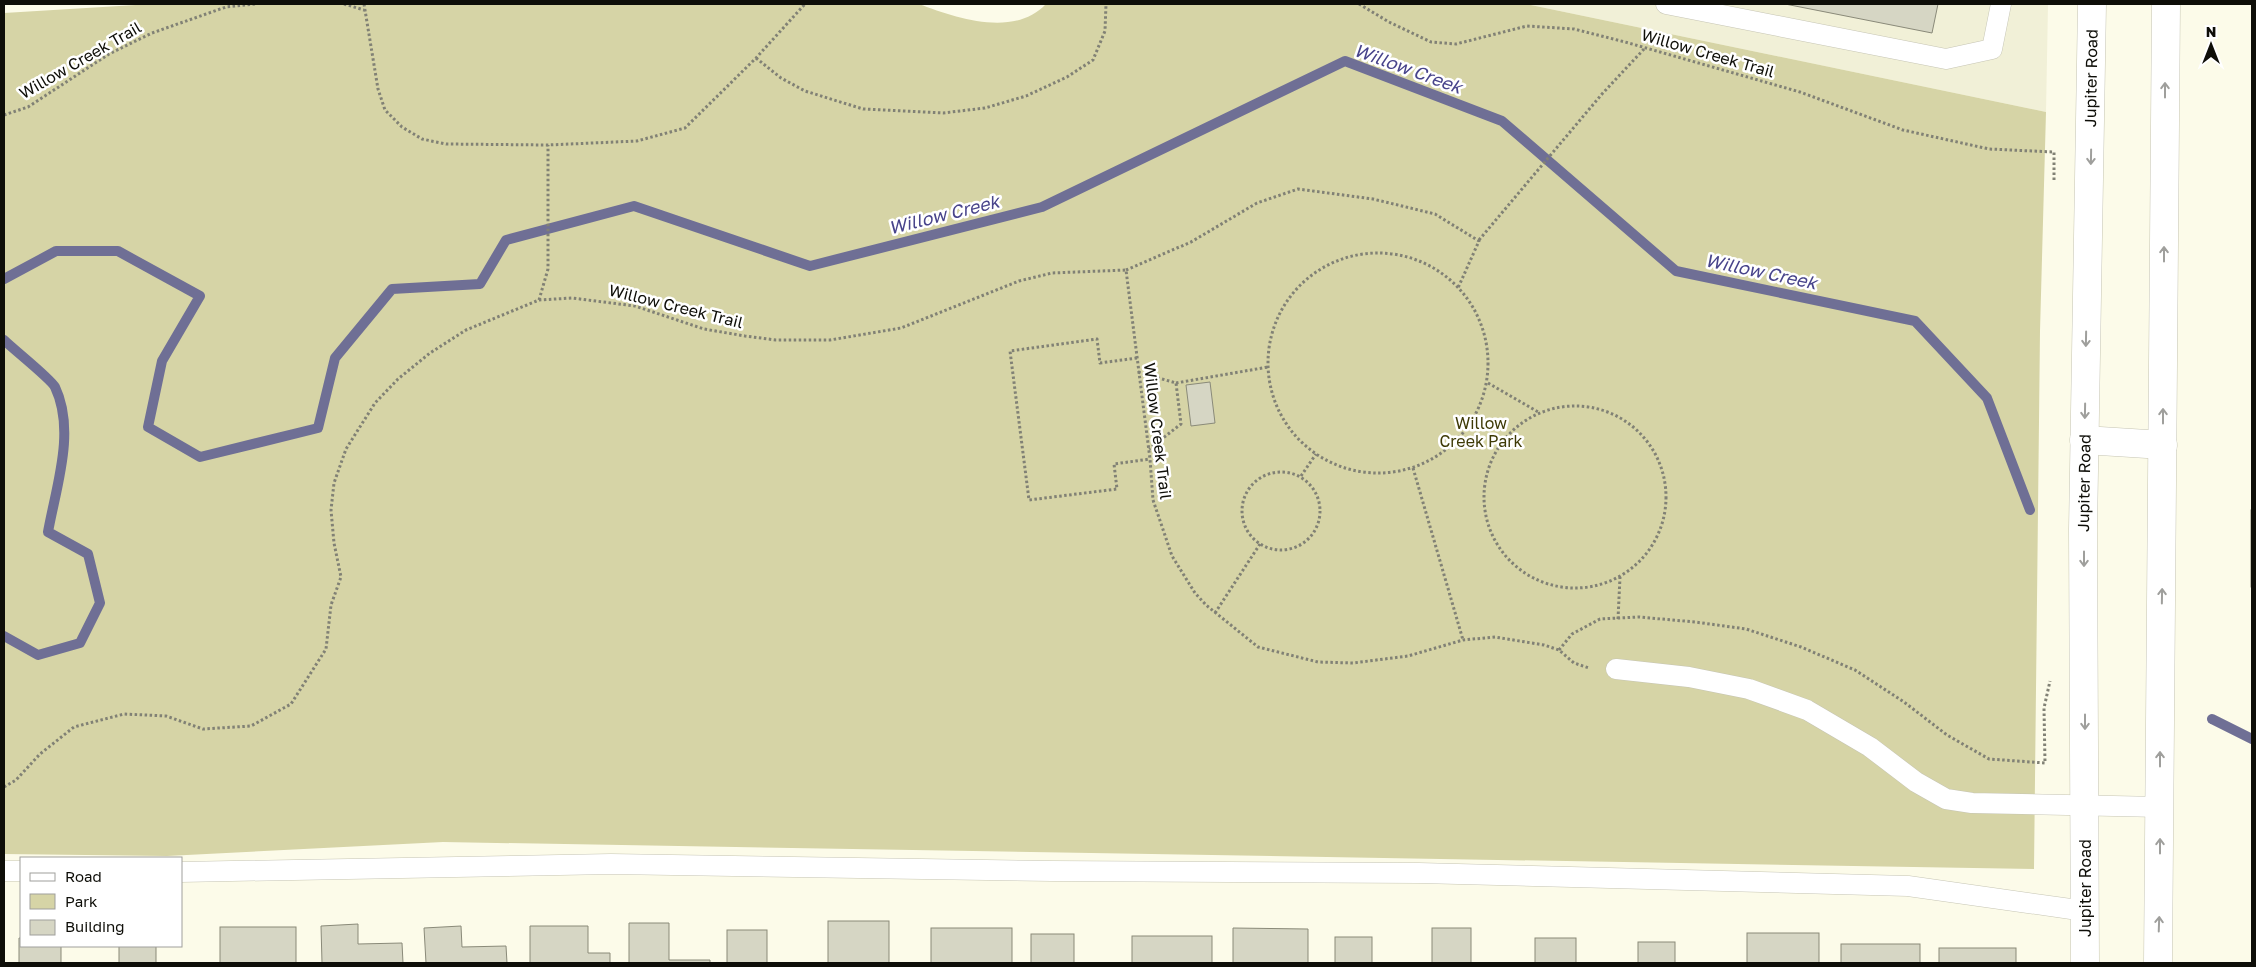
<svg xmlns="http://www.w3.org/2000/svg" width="2256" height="967" font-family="'Golos Text',sans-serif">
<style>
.built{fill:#f1f0d7}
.green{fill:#d6d4a6}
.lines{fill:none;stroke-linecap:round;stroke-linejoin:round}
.stream{stroke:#6f6f95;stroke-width:10}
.building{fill:#d6d6c4;stroke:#8a8a79}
.service-casing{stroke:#c6c5b4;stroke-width:21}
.secondary-casing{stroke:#c6c5b4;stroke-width:29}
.path{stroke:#818175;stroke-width:3;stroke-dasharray:2.5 2.5;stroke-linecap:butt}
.service{stroke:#fff;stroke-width:20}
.secondary{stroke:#fff;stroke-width:28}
.oneway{stroke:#9f9f9c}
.labels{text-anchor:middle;stroke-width:5;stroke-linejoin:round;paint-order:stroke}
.street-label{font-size:16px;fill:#0e0e08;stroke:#fff}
.park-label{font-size:16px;fill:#3e3a06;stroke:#fff}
.water-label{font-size:18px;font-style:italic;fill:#48448b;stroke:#fff}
</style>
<rect width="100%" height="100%" fill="#fcfbe9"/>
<polygon class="built" points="1526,4 2048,4 2046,112"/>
<path class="green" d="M152 4H919C956 18 1014 38 1046 4H1526L2046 112 2040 331 2034 869 443 842 167 856 4 854V13Z"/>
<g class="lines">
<g class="stream">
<polyline points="4,279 56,251 118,251 200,296 162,361 148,427 200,457 318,428 335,358 392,289 480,284 506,240 634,206 810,266 1042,207 1345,61 1502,121 1676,271 1915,321 1987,398 2030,510"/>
<path d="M4 340C13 349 51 379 55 387 76 431 56 487 48 532L88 554 100 603 80 643 38 655 4 636"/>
<polyline points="2212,719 2252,739"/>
</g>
</g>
<g class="building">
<polygon points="1785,4 1938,4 1932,33"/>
<polygon points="1210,382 1215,423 1191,426 1186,385"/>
<rect x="2251" y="510" width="1" height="77"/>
<rect x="828" y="921" width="61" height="42"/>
<polygon points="629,923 669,923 669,960 710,960 710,963 629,963"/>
<polygon points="358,924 358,944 402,943 403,963 322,963 321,926"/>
<polygon points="461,926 462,947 506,946 507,963 426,963 424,928"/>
<polygon points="530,926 588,926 588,953 610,953 610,963 530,963"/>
<rect x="220" y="927" width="76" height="36"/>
<rect x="931" y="928" width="81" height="35"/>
<polygon points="1233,928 1308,929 1308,963 1233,963"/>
<rect x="1432" y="928" width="39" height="35"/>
<rect x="727" y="930" width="40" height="33"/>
<rect x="1747" y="933" width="72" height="30"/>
<rect x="1031" y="934" width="43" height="29"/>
<rect x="1132" y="936" width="80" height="27"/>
<rect x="1335" y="937" width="37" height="26"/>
<polygon points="19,938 21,938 21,946 61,946 61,963 19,963"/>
<rect x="1535" y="938" width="41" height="25"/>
<rect x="1638" y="942" width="37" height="21"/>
<rect x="1841" y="944" width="79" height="19"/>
<rect x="119" y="946" width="37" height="17"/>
<rect x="1939" y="948" width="77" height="15"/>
</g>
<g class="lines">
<defs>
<g id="service">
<polyline points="1666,4 1946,59 1992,49 2001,4"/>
<polyline points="1616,669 1689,677 1749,689 1807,710 1870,747 1916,782 1946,799 1972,803 2160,807"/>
<polyline points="4,871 21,871"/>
<polyline points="181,872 611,864 1052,871 1419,873 1908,886 2085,911"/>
</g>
<g id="secondary">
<polyline points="2084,440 2163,445"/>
<path id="s1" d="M2085 963 2083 529 2092 4"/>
<polyline points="2158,963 2166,4"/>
</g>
</defs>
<use href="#service" class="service-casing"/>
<use href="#secondary" class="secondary-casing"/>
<g class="path">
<polyline points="344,4 364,10"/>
<polyline points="364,4 378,89 385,110 402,127 422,139 446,144 548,145 637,141 685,128 756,58 805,4"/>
<polyline points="1359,4 1389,22 1431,42 1456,44 1527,26 1574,29 1625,42 1800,92 1903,130 1989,149 2054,152 2054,182"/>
<polyline points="756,58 781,78 805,91 863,109 943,113 985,108 1026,96 1067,77 1093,60 1105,31 1106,4"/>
<polyline points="4,115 28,107 109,54 152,33 226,7 255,4"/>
<polyline points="1479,240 1602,94 1645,48"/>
<circle cx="1378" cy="363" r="110"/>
<polyline points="1126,270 1191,242 1257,203 1298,189 1373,199 1435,214 1479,241 1458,288"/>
<polyline points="539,300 548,269 548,145"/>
<polyline points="1137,358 1100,363 1097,339 1010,351 1029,500 1117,489 1114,464 1150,459"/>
<polyline points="1138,372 1176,383 1181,424 1149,449"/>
<polyline points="1176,383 1268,367"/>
<polyline points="1488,383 1540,413"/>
<circle cx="1575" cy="497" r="91"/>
<polyline points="1413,468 1463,640"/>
<circle cx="1281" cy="511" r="39"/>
<polyline points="1301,476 1316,454"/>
<polyline points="1215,613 1260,544"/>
<polyline points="1618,619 1620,577"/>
<polyline points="1559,650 1572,634 1600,619 1639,617 1695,622 1746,629 1801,647 1855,670 1904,702 1947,735 1989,759 2045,763 2044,708 2050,681"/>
<polyline points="4,787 16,780 40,754 74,727 124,714 166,716 203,729 251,726 291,704 326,649 331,605 341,577 334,543 331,510 334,483 346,449 375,403 398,379 430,353 466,330 539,300 572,298 635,306 704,329 745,336 776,340 830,340 901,328 1019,281 1052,273 1126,270 1150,459 1153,500 1172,556 1195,593 1206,605 1258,647 1318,662 1353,663 1408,656 1463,640 1495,637 1544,645 1559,650 1574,663 1589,668"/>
</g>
<use href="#service" class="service"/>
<use href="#secondary" class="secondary"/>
</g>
<defs><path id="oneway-shaft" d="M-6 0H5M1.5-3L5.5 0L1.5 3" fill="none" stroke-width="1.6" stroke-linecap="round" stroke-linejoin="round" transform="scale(1.25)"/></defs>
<g class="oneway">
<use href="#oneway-shaft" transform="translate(2165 90) rotate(-90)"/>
<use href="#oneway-shaft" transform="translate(2091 157) rotate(91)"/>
<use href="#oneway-shaft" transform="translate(2164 254) rotate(-90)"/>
<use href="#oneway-shaft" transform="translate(2086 339) rotate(91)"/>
<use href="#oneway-shaft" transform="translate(2085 411) rotate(91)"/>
<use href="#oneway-shaft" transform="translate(2163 416) rotate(-90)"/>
<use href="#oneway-shaft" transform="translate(2084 559) rotate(90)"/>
<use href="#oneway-shaft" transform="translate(2162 596) rotate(-89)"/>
<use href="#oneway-shaft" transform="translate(2085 722) rotate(90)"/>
<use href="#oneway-shaft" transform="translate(2160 759) rotate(-90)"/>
<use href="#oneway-shaft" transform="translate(2160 846) rotate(-90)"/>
<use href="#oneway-shaft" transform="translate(2159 924) rotate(-88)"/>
</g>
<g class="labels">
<g class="street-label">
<text transform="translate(1708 53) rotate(16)" y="6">Willow Creek Trail</text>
<text transform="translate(80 60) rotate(-30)" y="6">Willow Creek Trail</text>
<text dy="6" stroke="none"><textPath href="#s1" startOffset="885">Jupiter Road</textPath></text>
<text transform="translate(676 306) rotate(14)" y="6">Willow Creek Trail</text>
<text transform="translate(1158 431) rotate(83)" y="6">Willow Creek Trail</text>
<text dy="6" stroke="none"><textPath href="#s1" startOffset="480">Jupiter Road</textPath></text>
<text transform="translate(2085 888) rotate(-90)" y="6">Jupiter Road</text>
</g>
<g class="park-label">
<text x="1481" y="429">Willow<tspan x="1481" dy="18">Creek Park</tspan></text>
</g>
<g class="water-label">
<text transform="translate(1408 69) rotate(20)" y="6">Willow Creek</text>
<text transform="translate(944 215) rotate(-14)" y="6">Willow Creek</text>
<text transform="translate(1761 272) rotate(12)" y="6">Willow Creek</text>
</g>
</g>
<rect width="2256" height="967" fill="none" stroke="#0e0e08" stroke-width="10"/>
<rect x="20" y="857" width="162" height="90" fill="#ffffff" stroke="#9f9f9c"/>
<rect x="30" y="873" width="25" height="8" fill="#ffffff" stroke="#9f9f9c"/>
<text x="65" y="882" font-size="15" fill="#0e0e08">Road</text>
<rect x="30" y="894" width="25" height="15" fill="#d6d4a6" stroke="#9f9f9c"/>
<text x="65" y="907" font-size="15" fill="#0e0e08">Park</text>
<rect x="30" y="920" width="25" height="15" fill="#d6d6c4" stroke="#9f9f9c"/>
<text x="65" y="932" font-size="15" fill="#0e0e08">Building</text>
<g transform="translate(2211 45)" stroke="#ffffff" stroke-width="4" paint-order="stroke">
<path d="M0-4L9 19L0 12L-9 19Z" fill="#0e0e08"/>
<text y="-8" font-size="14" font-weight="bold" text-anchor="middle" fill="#0e0e08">N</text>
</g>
</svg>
